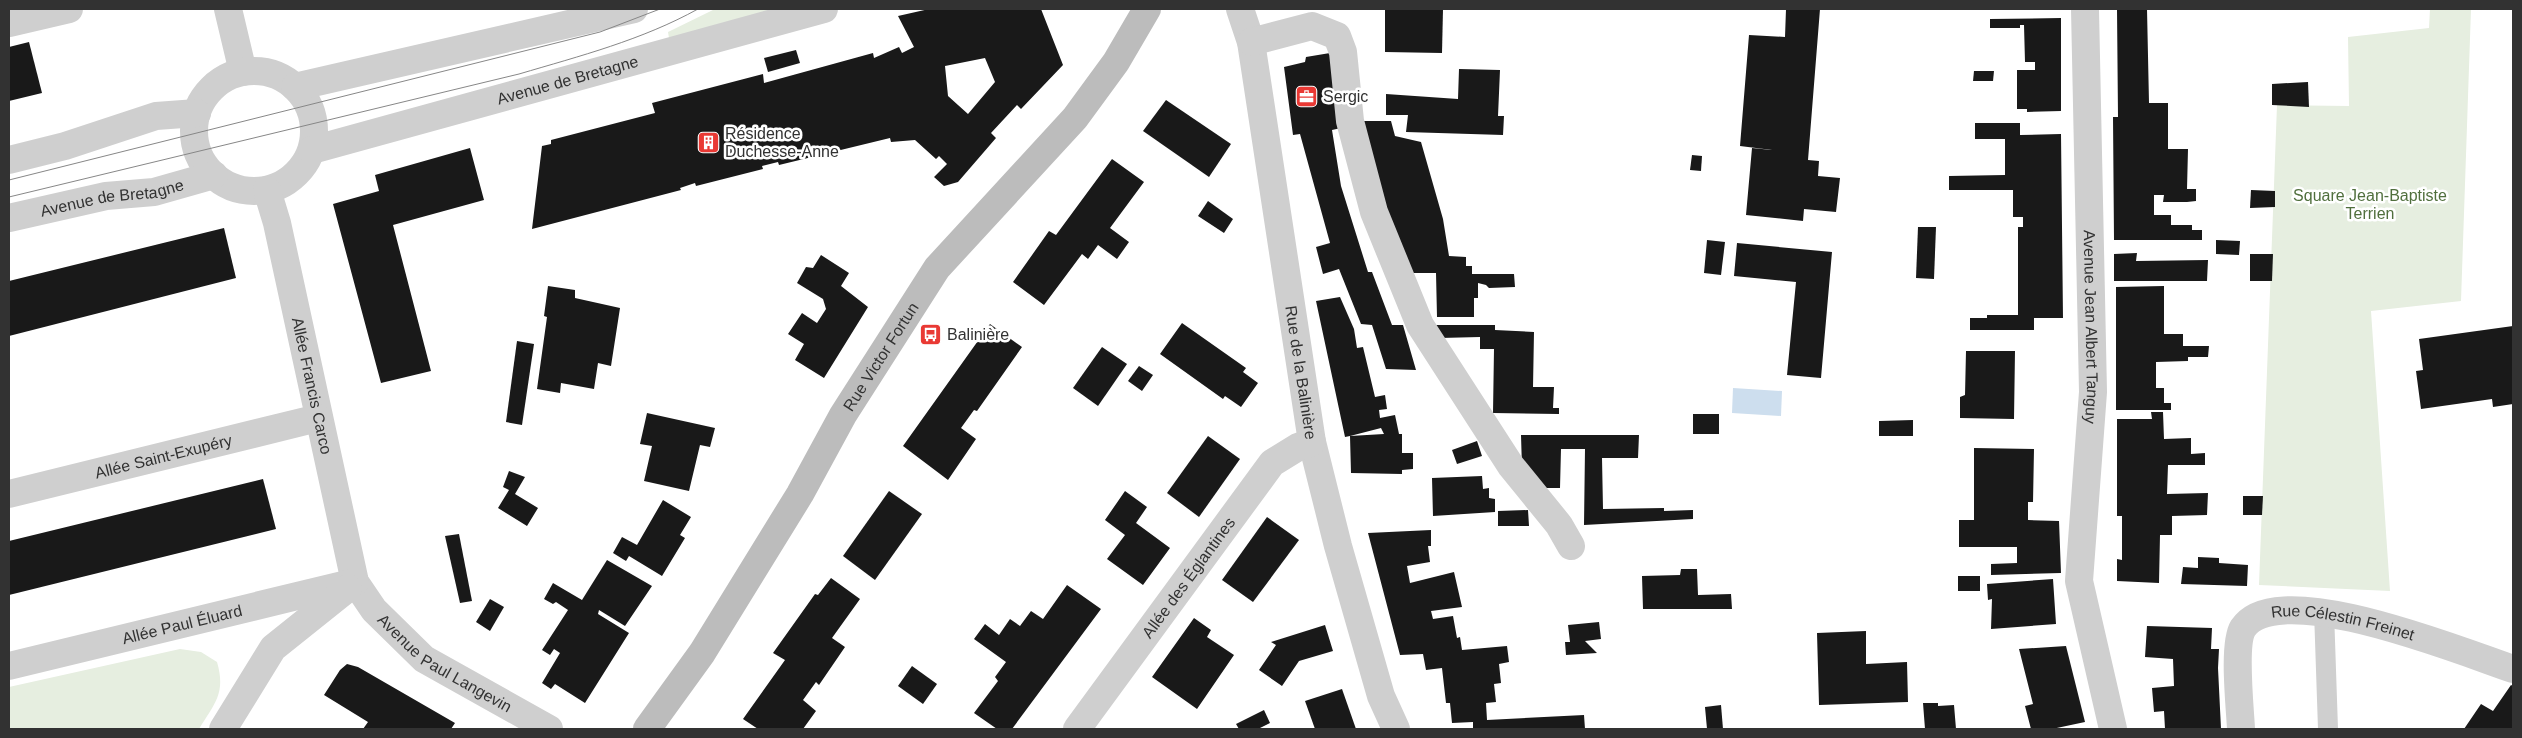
<svg xmlns="http://www.w3.org/2000/svg" width="2522" height="738" font-family="Arial,sans-serif">
<style>
.green{fill:#e6eee0}
.water{fill:#cddeee}
.building{fill:#191919;fill-rule:evenodd}
.lines{fill:none;stroke-linecap:round;stroke-linejoin:round}
.lane{stroke:#cfcfcf;stroke-width:20}
.street{stroke:#cfcfcf;stroke-width:28}
.secondary{stroke:#bcbcbc;stroke-width:28}
.tram{stroke:#878787;stroke-width:1}
.labels{text-anchor:middle;stroke-width:5;stroke-linejoin:round;paint-order:stroke}
.street-label{font-size:16px;fill:#323232;stroke:#fff}
.poi-label{font-size:16px;fill:#323232;stroke:#fff;text-anchor:start}
.park-label{font-size:16px;fill:#506f3d;stroke:#fff}
</style>
<rect width="100%" height="100%" fill="#fff"/>
<g class="green">
<polygon points="715,9 794,9 670,44 668,32"/>
<polygon points="2430,9 2471,9 2461,301 2371,311 2390,591 2259,585 2277,105 2349,106 2348,37 2429,28"/>
<path d="M180 649 201 652 217 662C226 693 215 703 199 729H9V687Z"/>
</g>
<polygon class="water" points="1733,388 1782,391 1781,416 1732,413"/>
<g class="building">
<path d="M929 9H1041L1063 65 1021 109 1017 105 991 133 996 138 958 182 944 186 934 177 947 164 939 156 936 159 915 140 891 142 890 138 779 165 778 162 762 166 763 169 696 186 695 183 680 188 681 190 532 229 542 146 551 144V140L655 113 652 103 763 74 764 83 873 53 874 58 899 47 902 53 914 47 898 16ZM985 58 995 82 968 114 948 96 945 66Z"/>
<polygon points="1385,9 1443,9 1442,53 1385,52"/>
<polygon points="1786,9 1820,9 1808,160 1819,161 1818,176 1840,178 1836,212 1804,209 1803,221 1746,215 1752,148 1772,150 1740,146 1749,35 1785,37"/>
<polygon points="2117,9 2147,9 2149,103 2168,103 2168,149 2188,149 2187,189 2196,189 2196,201 2187,202 2163,202 2164,195 2154,195 2154,215 2171,215 2171,225 2192,225 2192,230 2202,230 2202,240 2114,240 2113,117 2118,117"/>
<polygon points="2061,18 2061,111 2027,112 2027,109 2017,109 2017,70 2035,70 2035,62 2025,62 2024,25 2020,25 2020,28 1990,28 1990,19"/>
<polygon points="29,42 42,93 9,101 9,47"/>
<polygon points="796,50 800,63 768,72 764,58"/>
<polygon points="1330,53 1341,128 1332,130 1341,186 1368,272 1372,272 1392,325 1403,325 1416,370 1386,369 1372,325 1361,324 1339,269 1323,274 1316,247 1330,243 1300,134 1293,135 1284,67 1305,62 1306,57"/>
<polygon points="1459,69 1500,70 1498,116 1504,116 1503,135 1406,132 1408,115 1386,115 1386,94 1458,99"/>
<polygon points="1974,71 1994,71 1993,81 1973,81"/>
<polygon points="2308,82 2309,107 2272,105 2272,84"/>
<polygon points="1166,100 1231,144 1209,177 1143,131"/>
<polygon points="1361,121 1391,121 1395,136 1421,142 1443,219 1449,256 1466,257 1466,266 1472,266 1472,274 1514,274 1515,287 1489,288 1486,285 1478,283 1478,298 1474,298 1474,317 1437,317 1436,273 1408,273 1400,254"/>
<polygon points="1975,123 2020,123 2020,135 2061,134 2063,318 2034,318 2034,330 1970,330 1970,318 1987,318 1987,315 2018,315 2018,227 2023,227 2023,217 2013,217 2013,190 1949,190 1949,176 2005,175 2005,139 1975,139"/>
<polygon points="470,148 484,200 393,225 431,371 381,383 333,204 379,191 375,175"/>
<polygon points="1692,155 1702,156 1701,171 1690,170"/>
<polygon points="1112,159 1144,182 1110,228 1129,242 1117,259 1098,245 1088,259 1082,254 1044,305 1013,282 1049,231 1056,235"/>
<polygon points="2251,190 2275,191 2275,207 2250,208"/>
<polygon points="1208,201 1233,219 1224,233 1198,216"/>
<polygon points="1918,227 1936,227 1934,279 1916,278"/>
<polygon points="224,228 236,278 9,336 9,281"/>
<polygon points="1707,240 1725,242 1721,275 1704,273"/>
<polygon points="2216,240 2240,241 2239,255 2216,254"/>
<polygon points="1737,243 1832,252 1821,378 1787,375 1796,282 1734,276"/>
<polygon points="2137,253 2136,261 2208,260 2207,281 2114,281 2114,254"/>
<polygon points="2250,254 2273,254 2272,281 2250,281"/>
<polygon points="821,255 849,273 841,286 868,307 824,378 795,360 804,344 788,334 802,313 817,323 826,309 823,299 797,283 806,267 813,268"/>
<polygon points="548,286 575,290 575,298 620,308 611,366 598,363 594,389 561,383 560,393 537,389 547,317 544,316"/>
<polygon points="2164,286 2164,334 2183,334 2183,346 2209,346 2208,357 2188,357 2188,361 2156,362 2156,388 2164,388 2164,403 2171,403 2171,410 2116,410 2116,287"/>
<path d="M1340 297 1354 329 1357 348 1363 347 1375 397 1385 395 1387 409 1379 410 1380 418 1395 415 1399 434H1402V453H1413V469L1402 470V474L1351 473 1350 436 1345 437 1316 301ZM1381 428 1384 434 1350 436Z"/>
<polygon points="1182,323 1246,368 1243,372 1258,383 1241,407 1225,396 1223,399 1160,354"/>
<polygon points="990,324 1022,347 977,411 974,410 961,428 976,439 948,480 903,446"/>
<polygon points="1434,325 1495,325 1495,330 1534,332 1533,387 1554,387 1553,408 1559,408 1559,414 1493,413 1494,349 1480,349 1480,337 1440,338"/>
<polygon points="2513,326 2513,404 2493,407 2492,399 2421,409 2416,371 2423,370 2419,339"/>
<polygon points="517,341 534,344 522,425 506,422"/>
<polygon points="1102,347 1127,364 1098,406 1073,388"/>
<polygon points="1966,351 2015,351 2014,419 1960,418 1960,397 1965,395"/>
<polygon points="1139,366 1153,375 1142,391 1128,381"/>
<polygon points="2151,412 2163,412 2164,439 2191,438 2191,454 2205,453 2205,465 2168,465 2167,494 2208,493 2207,515 2172,516 2172,535 2160,535 2159,583 2117,581 2117,559 2122,560 2122,516 2117,516 2117,419 2152,419"/>
<polygon points="647,413 715,428 710,447 700,445 689,491 644,481 652,446 640,444"/>
<rect x="1693" y="414" width="26" height="20"/>
<polygon points="1913,420 1913,436 1879,436 1879,421"/>
<polygon points="1521,435 1639,435 1638,458 1602,458 1603,509 1664,508 1664,511 1693,510 1693,519 1584,525 1585,449 1561,449 1560,488 1538,488 1522,468"/>
<polygon points="1208,436 1240,459 1199,517 1167,493"/>
<polygon points="1477,441 1482,456 1457,464 1452,450"/>
<polygon points="1974,448 2034,449 2033,502 2028,502 2028,520 2059,521 2061,573 1991,575 1991,564 2017,563 2017,547 1959,547 1959,520 1974,520"/>
<polygon points="509,471 525,477 515,494 538,508 527,526 498,508 509,490 503,487"/>
<polygon points="1482,476 1483,489 1489,488 1489,498 1495,499 1495,512 1433,516 1432,478"/>
<polygon points="263,479 276,529 9,595 9,541"/>
<polygon points="889,491 922,514 875,580 843,556"/>
<polygon points="1125,491 1147,507 1136,523 1170,548 1143,585 1107,559 1125,535 1105,520"/>
<polygon points="2243,496 2263,496 2262,515 2243,515"/>
<polygon points="663,500 691,517 680,535 685,538 662,576 629,556 626,561 613,553 622,537 637,545"/>
<polygon points="1528,510 1529,526 1498,526 1498,511"/>
<polygon points="1267,517 1299,540 1253,602 1222,580"/>
<polygon points="1431,530 1431,546 1428,546 1430,562 1407,566 1410,583 1454,572 1462,607 1431,611 1433,619 1453,616 1457,638 1460,637 1462,650 1507,646 1509,662 1499,664 1501,683 1494,684 1496,702 1486,703 1487,720 1584,715 1585,729 1473,729 1473,722 1452,723 1450,703 1446,703 1442,668 1426,670 1423,654 1400,655 1368,533"/>
<polygon points="459,534 472,601 460,603 445,536"/>
<polygon points="2198,557 2219,558 2219,563 2248,565 2247,586 2181,584 2183,567 2198,568"/>
<polygon points="607,560 652,586 625,626 599,610 598,614 629,633 585,703 555,684 551,689 542,683 560,653 554,649 550,655 542,650 568,610 556,602 553,604 544,599 553,583 582,600"/>
<polygon points="1681,569 1697,569 1698,595 1731,594 1732,609 1643,609 1642,576 1680,575"/>
<rect x="1958" y="576" width="22" height="15"/>
<polygon points="831,578 860,599 832,638 845,647 819,685 816,682 803,700 816,711 803,729 758,729 743,719 785,660 773,653 815,594 818,595"/>
<polygon points="2053,579 2056,624 1991,629 1992,599 1988,600 1987,584"/>
<polygon points="1067,585 1101,609 1012,729 997,729 974,713 998,681 995,677 1006,662 974,639 985,624 999,635 1010,619 1020,626 1031,611 1043,619"/>
<polygon points="490,599 504,607 490,631 476,622"/>
<polygon points="1194,618 1211,630 1207,637 1234,655 1197,709 1152,677"/>
<polygon points="1599,622 1601,639 1585,641 1597,653 1566,655 1565,642 1570,642 1568,625"/>
<polygon points="1325,625 1333,651 1299,661 1282,686 1259,670 1276,645 1271,642"/>
<polygon points="2147,626 2212,628 2211,649 2219,649 2218,668 2221,729 2165,729 2164,711 2154,712 2152,688 2174,686 2173,659 2145,657"/>
<polygon points="1866,631 1866,664 1907,662 1908,702 1819,705 1817,633"/>
<polygon points="2066,646 2085,722 2052,729 2031,729 2025,706 2033,704 2019,649"/>
<polygon points="347,664 358,667 455,723 451,729 363,729 368,722 324,695 340,670"/>
<polygon points="912,666 937,684 923,704 898,686"/>
<polygon points="2511,685 2513,686 2513,729 2464,729 2481,704 2493,711"/>
<polygon points="1342,689 1356,729 1315,729 1305,701"/>
<polygon points="1923,703 1938,703 1938,706 1954,705 1956,729 1925,729"/>
<polygon points="1721,705 1723,729 1707,729 1705,707"/>
<polygon points="1264,710 1270,723 1258,729 1239,729 1236,724"/>
</g>
<g class="lines">
<polyline class="lane" points="2324,611 2328,729"/>
<g class="street">
<polyline points="228,9 243,72"/>
<path id="s1" d="M1240 9 1251 42 1312 442 1338 546 1381 696 1396 729"/>
<path id="s2" d="M2085 9 2093 392 2079 581 2113 729"/>
<polyline points="9,23 69,9"/>
<polyline points="1251,42 1312,26 1337,36 1343,52 1350,121 1374,212 1420,325 1511,466 1559,525 1571,546"/>
<circle cx="254" cy="131" r="60"/>
<polyline points="295,87 634,9"/>
<path id="s3" d="M312 150 824 9"/>
<polyline points="9,160 65,146 156,116 197,113"/>
<path id="s4" d="M267 190 277 223 355 582 374 610 424 659 549 729"/>
<path id="s5" d="M9 218 106 196 154 192 214 175"/>
<path id="s6" d="M9 494 318 418"/>
<path id="s7" d="M9 666 355 582"/>
<polyline points="223,729 273,648 348,588"/>
<path id="s8" d="M1077 729 1272 463 1298 447 1312 442"/>
<path id="s9" d="M2241 729C2240 708 2233 644 2243 628 2277 576 2465 653 2513 669"/>
</g>
<path class="secondary" id="s10" d="M647 729 702 653 800 494 843 415 937 268 1075 118 1116 62 1147 9"/>
<g class="tram">
<polyline points="9,180 600,32 660,9"/>
<path d="M9 197 519 74C580 56 642 40 698 9"/>
</g>
</g>
<defs>
<symbol id="office-square" viewBox="-11 -11 22 22"><rect x="-9" y="-9" width="18" height="18" rx="4" fill="#e93934" stroke="#fff"/><path d="M-6-3h4V-5.5h4V-3h4V5H-6ZM-1-4.5V-3h2v-1.5ZM-6 0V1H6V0Z" fill="#fff"/></symbol>
<symbol id="building-square" viewBox="-11 -11 22 22"><rect x="-9" y="-9" width="18" height="18" rx="4" fill="#e93934" stroke="#fff"/><path d="M-4-6H4V6H1V3H-1V6H-4ZM-2.5-4.3h1.7v1.8h-1.7ZM.8-4.3h1.7v1.8H.8ZM-2.5-1h1.7V.8h-1.7ZM.8-1h1.7V.8H.8Z" fill="#fff"/></symbol>
<symbol id="bus-square" viewBox="-11 -11 22 22"><rect x="-9" y="-9" width="18" height="18" rx="4" fill="#e93934" stroke="#fff"/><path d="M-5-6H5V4H4V6H2V4H-2V6H-4V4H-5ZM-3.5-4V0h7V-4ZM-3.5 1.2v1.5H-2V1.2ZM2 1.2v1.5H3.5V1.2Z" fill="#fff"/></symbol>
</defs>
<g fill-rule="evenodd">
<use href="#office-square" x="1294" y="84" width="25" height="25"/>
<use href="#building-square" x="696" y="130" width="25" height="25"/>
<use href="#bus-square" x="918" y="322" width="25" height="25"/>
</g>
<g class="labels">
<g class="street-label">
<text dy="6" stroke="none"><textPath href="#s3" startOffset="265">Avenue de Bretagne</textPath></text>
<text dy="6" stroke="none"><textPath href="#s5" startOffset="105">Avenue de Bretagne</textPath></text>
<text dy="6" stroke="none"><textPath href="#s2" startOffset="318">Avenue Jean Albert Tanguy</textPath></text>
<text dy="6" stroke="none"><textPath href="#s10" startOffset="440">Rue Victor Fortun</textPath></text>
<text dy="6" stroke="none"><textPath href="#s1" startOffset="369">Rue de la Balinière</textPath></text>
<text dy="6" stroke="none"><textPath href="#s4" startOffset="201">Allée Francis Carco</textPath></text>
<text dy="6" stroke="none"><textPath href="#s6" startOffset="159">Allée Saint-Exupéry</textPath></text>
<text dy="6" stroke="none"><textPath href="#s8" startOffset="188">Allée des Églantines</textPath></text>
<text dy="6" stroke="none"><textPath href="#s7" startOffset="178">Allée Paul Éluard</textPath></text>
<text dy="6" stroke="none"><textPath href="#s9" startOffset="208">Rue Célestin Freinet</textPath></text>
<text dy="6" stroke="none"><textPath href="#s4" startOffset="525">Avenue Paul Langevin</textPath></text>
</g>
<g class="poi-label">
<text x="1323" y="102">Sergic</text>
<text x="725" y="139">Résidence<tspan x="725" dy="18">Duchesse-Anne</tspan></text>
<text x="947" y="340">Balinière</text>
</g>
<g class="park-label">
<text x="2370" y="201">Square Jean-Baptiste<tspan x="2370" dy="18">Terrien</tspan></text>
</g>
</g>
<rect width="2522" height="738" fill="none" stroke="#323232" stroke-width="20"/>
</svg>
